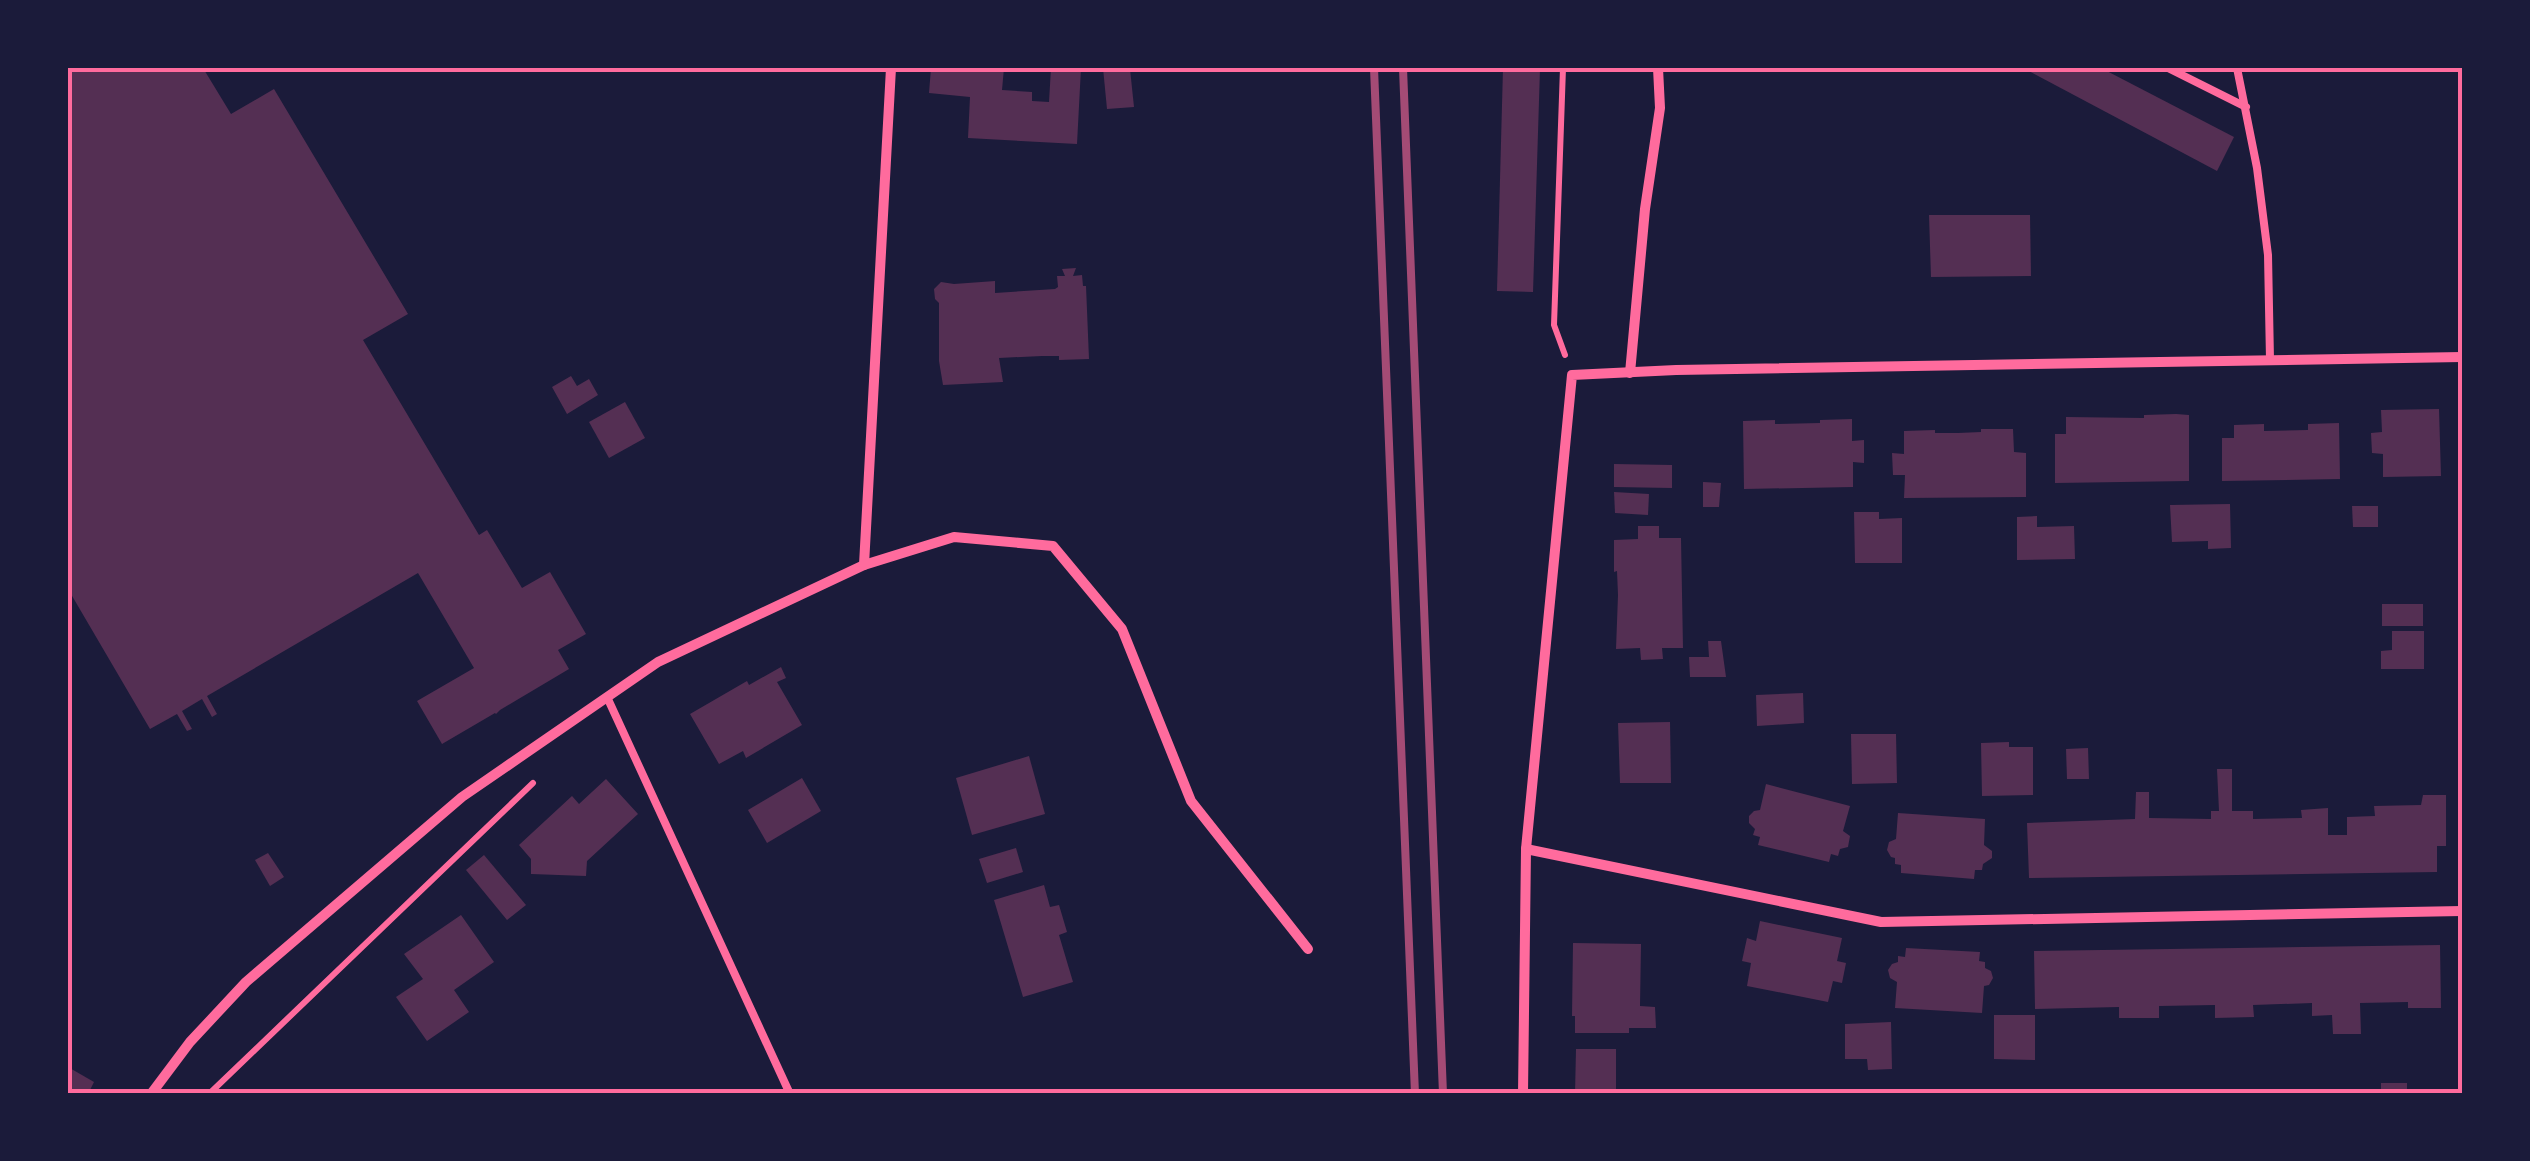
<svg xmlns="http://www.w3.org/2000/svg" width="2530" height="1161" font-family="Karla,sans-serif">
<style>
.building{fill:#542f53}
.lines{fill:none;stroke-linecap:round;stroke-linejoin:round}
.path{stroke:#ff6b9d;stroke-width:6}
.service{stroke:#ff6b9d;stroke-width:8}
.minor{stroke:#ff6b9d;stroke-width:10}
.rail{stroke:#a44b75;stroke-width:8}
.neatline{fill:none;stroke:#ff6b9d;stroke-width:4}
</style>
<rect width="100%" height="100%" fill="#1b1b3a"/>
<g class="building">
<polygon points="68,68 203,68 231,114 274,89 408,314 363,340 479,535 487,530 522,588 550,572 586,634 558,650 569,669 500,710 496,714 495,713 442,744 417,701 474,668 418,573 207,696 217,714 212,717 202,699 182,711 192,729 187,731 177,714 150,729 68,589"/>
<polygon points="931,68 1004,68 1002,90 1032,92 1032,101 1049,102 1051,68 1081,68 1077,144 968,138 970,97 929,93"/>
<polygon points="1103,68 1130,69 1134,107 1107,109"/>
<polygon points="1503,68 1540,68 1533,292 1497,291"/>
<polygon points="2023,68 2101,68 2234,137 2217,171"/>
<polygon points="1929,215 2030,215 2031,276 1931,277"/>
<polygon points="1076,268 1073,276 1082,275 1083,286 1086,286 1089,359 1059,360 1059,356 1042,356 999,358 1003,382 943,385 939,361 939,303 935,299 934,289 941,282 954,284 995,281 995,293 1055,289 1058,287 1057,276 1065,276 1062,269"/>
<polygon points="571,376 577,386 589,379 598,395 567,414 552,387"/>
<polygon points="625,402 645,438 609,458 589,422"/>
<polygon points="2439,409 2441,476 2383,477 2383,454 2372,453 2371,433 2382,432 2381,410"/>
<polygon points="2176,414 2189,415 2189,481 2055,483 2055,434 2066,434 2066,417 2144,418 2144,415"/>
<polygon points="1852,419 1852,441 1864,440 1864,463 1853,462 1853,487 1744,489 1743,421 1775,420 1775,424 1820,423 1820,420"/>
<polygon points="2339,423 2340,479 2222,481 2222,438 2234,438 2234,425 2264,424 2264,431 2308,430 2308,424"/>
<polygon points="1981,429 2013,429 2014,452 2026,453 2026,497 1904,498 1905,475 1893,475 1892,453 1904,454 1904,431 1935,430 1935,433 1958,433 1981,432"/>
<polygon points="1614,464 1672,465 1672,488 1614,487"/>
<polygon points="1703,482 1721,483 1719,507 1703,507"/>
<polygon points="1614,492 1649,494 1648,515 1615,513"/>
<polygon points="2230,504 2231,548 2208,549 2208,541 2172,542 2170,505"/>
<polygon points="2352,506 2378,506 2378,527 2353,527"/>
<polygon points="1854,512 1879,512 1879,519 1902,518 1902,563 1855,563"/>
<polygon points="2037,516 2037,527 2074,526 2075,559 2017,560 2017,517"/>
<polygon points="1638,526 1659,526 1659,538 1681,538 1683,648 1662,648 1663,659 1641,660 1640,648 1616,649 1618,595 1617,571 1614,572 1614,540 1638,539"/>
<rect x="2382" y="604" width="41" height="22"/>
<polygon points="2392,631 2424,631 2424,669 2381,669 2381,651 2392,650"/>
<polygon points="1708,641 1721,641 1726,677 1690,677 1689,657 1709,657"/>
<polygon points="781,667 786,678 777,682 802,725 746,758 743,751 719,764 690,714 747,681 749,685"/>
<polygon points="1803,693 1804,723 1757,726 1756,695"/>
<polygon points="1670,722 1671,783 1620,783 1618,723"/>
<polygon points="1851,734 1896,734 1897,783 1852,784"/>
<polygon points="2009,742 2009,747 2033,747 2033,795 1982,796 1981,743"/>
<polygon points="2088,748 2089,779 2067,779 2066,749"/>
<polygon points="1029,756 1045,814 972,835 956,778"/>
<polygon points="2217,769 2232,769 2232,811 2253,811 2253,819 2302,818 2301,810 2328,808 2328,835 2347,835 2347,817 2375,816 2374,806 2421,805 2423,795 2446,795 2446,846 2437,846 2437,872 2029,878 2027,823 2135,819 2136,792 2149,792 2149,818 2211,819 2211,811 2219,811"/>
<polygon points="802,778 821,811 767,843 748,810"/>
<polygon points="606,779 638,814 587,861 586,876 531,874 531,859 519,845 572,796 579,804"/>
<polygon points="1766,784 1850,806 1843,831 1850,836 1848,847 1840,849 1838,856 1831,854 1829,862 1758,845 1760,837 1753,835 1755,829 1749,823 1749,816 1754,811 1760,810"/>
<polygon points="1898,813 1985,819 1984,845 1992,851 1992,858 1983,864 1982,870 1975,870 1974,879 1901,873 1901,865 1895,864 1895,858 1891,857 1887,850 1889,842 1896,839"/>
<polygon points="1016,848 1023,872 987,883 979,859"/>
<polygon points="268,853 284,877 270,886 255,860"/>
<polygon points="484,855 526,905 507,920 466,870"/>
<polygon points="1044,885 1050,907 1059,905 1067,932 1059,935 1073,982 1023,997 994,900"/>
<polygon points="461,915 494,962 454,990 469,1012 427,1041 396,997 423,979 404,954"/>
<polygon points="1760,921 1842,938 1837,961 1846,963 1842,983 1833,981 1828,1002 1747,986 1751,963 1742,961 1747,938 1756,941"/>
<polygon points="1573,943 1641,944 1640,1006 1655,1007 1656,1028 1629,1028 1629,1033 1575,1033 1575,1016 1572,1016"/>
<polygon points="2440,945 2441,1008 2408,1008 2408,1002 2360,1003 2361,1034 2333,1034 2332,1015 2312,1016 2312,1003 2253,1005 2254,1017 2215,1018 2215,1005 2159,1006 2159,1018 2119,1018 2119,1007 2035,1009 2034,951"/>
<polygon points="1906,948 1980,952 1979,961 1985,962 1985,968 1991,971 1993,978 1989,985 1984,986 1982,1013 1895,1008 1897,982 1890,978 1888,970 1892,964 1898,962 1898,956 1905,957"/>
<polygon points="1994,1015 2035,1015 2035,1060 1994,1059"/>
<polygon points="1891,1022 1892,1069 1868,1070 1867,1059 1845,1059 1845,1024"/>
<polygon points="1576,1049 1616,1049 1616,1094 1575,1094"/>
<polygon points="68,1067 94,1082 88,1094 68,1094"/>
<rect x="2381" y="1083" width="26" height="11"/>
</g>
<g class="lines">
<g class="path">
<polyline points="1563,68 1554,325 1565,355"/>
<polyline points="209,1094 533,783"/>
</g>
<g class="service">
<polyline points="2168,68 2246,107"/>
<polyline points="2237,68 2257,168 2268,255 2270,360"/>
<polyline points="607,697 790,1094"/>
</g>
<g class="minor">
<polyline points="1630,373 1645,209 1660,108 1658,68"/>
<polyline points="864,565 891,68"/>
<polyline points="1526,849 1881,922 2462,911"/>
<polyline points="151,1094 190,1042 246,982 462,797 658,662 864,565 954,537 1053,546 1122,629 1191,801 1308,949"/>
<polyline points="1523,1094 1526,849 1572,375 1676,370 2462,357"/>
</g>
<g class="rail">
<polyline points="1374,68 1415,1094"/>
<polyline points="1403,68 1443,1094"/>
</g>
</g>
<rect width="2530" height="1161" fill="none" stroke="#1b1b3a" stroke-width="140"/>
<rect x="70" y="70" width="2390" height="1021" class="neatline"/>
</svg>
